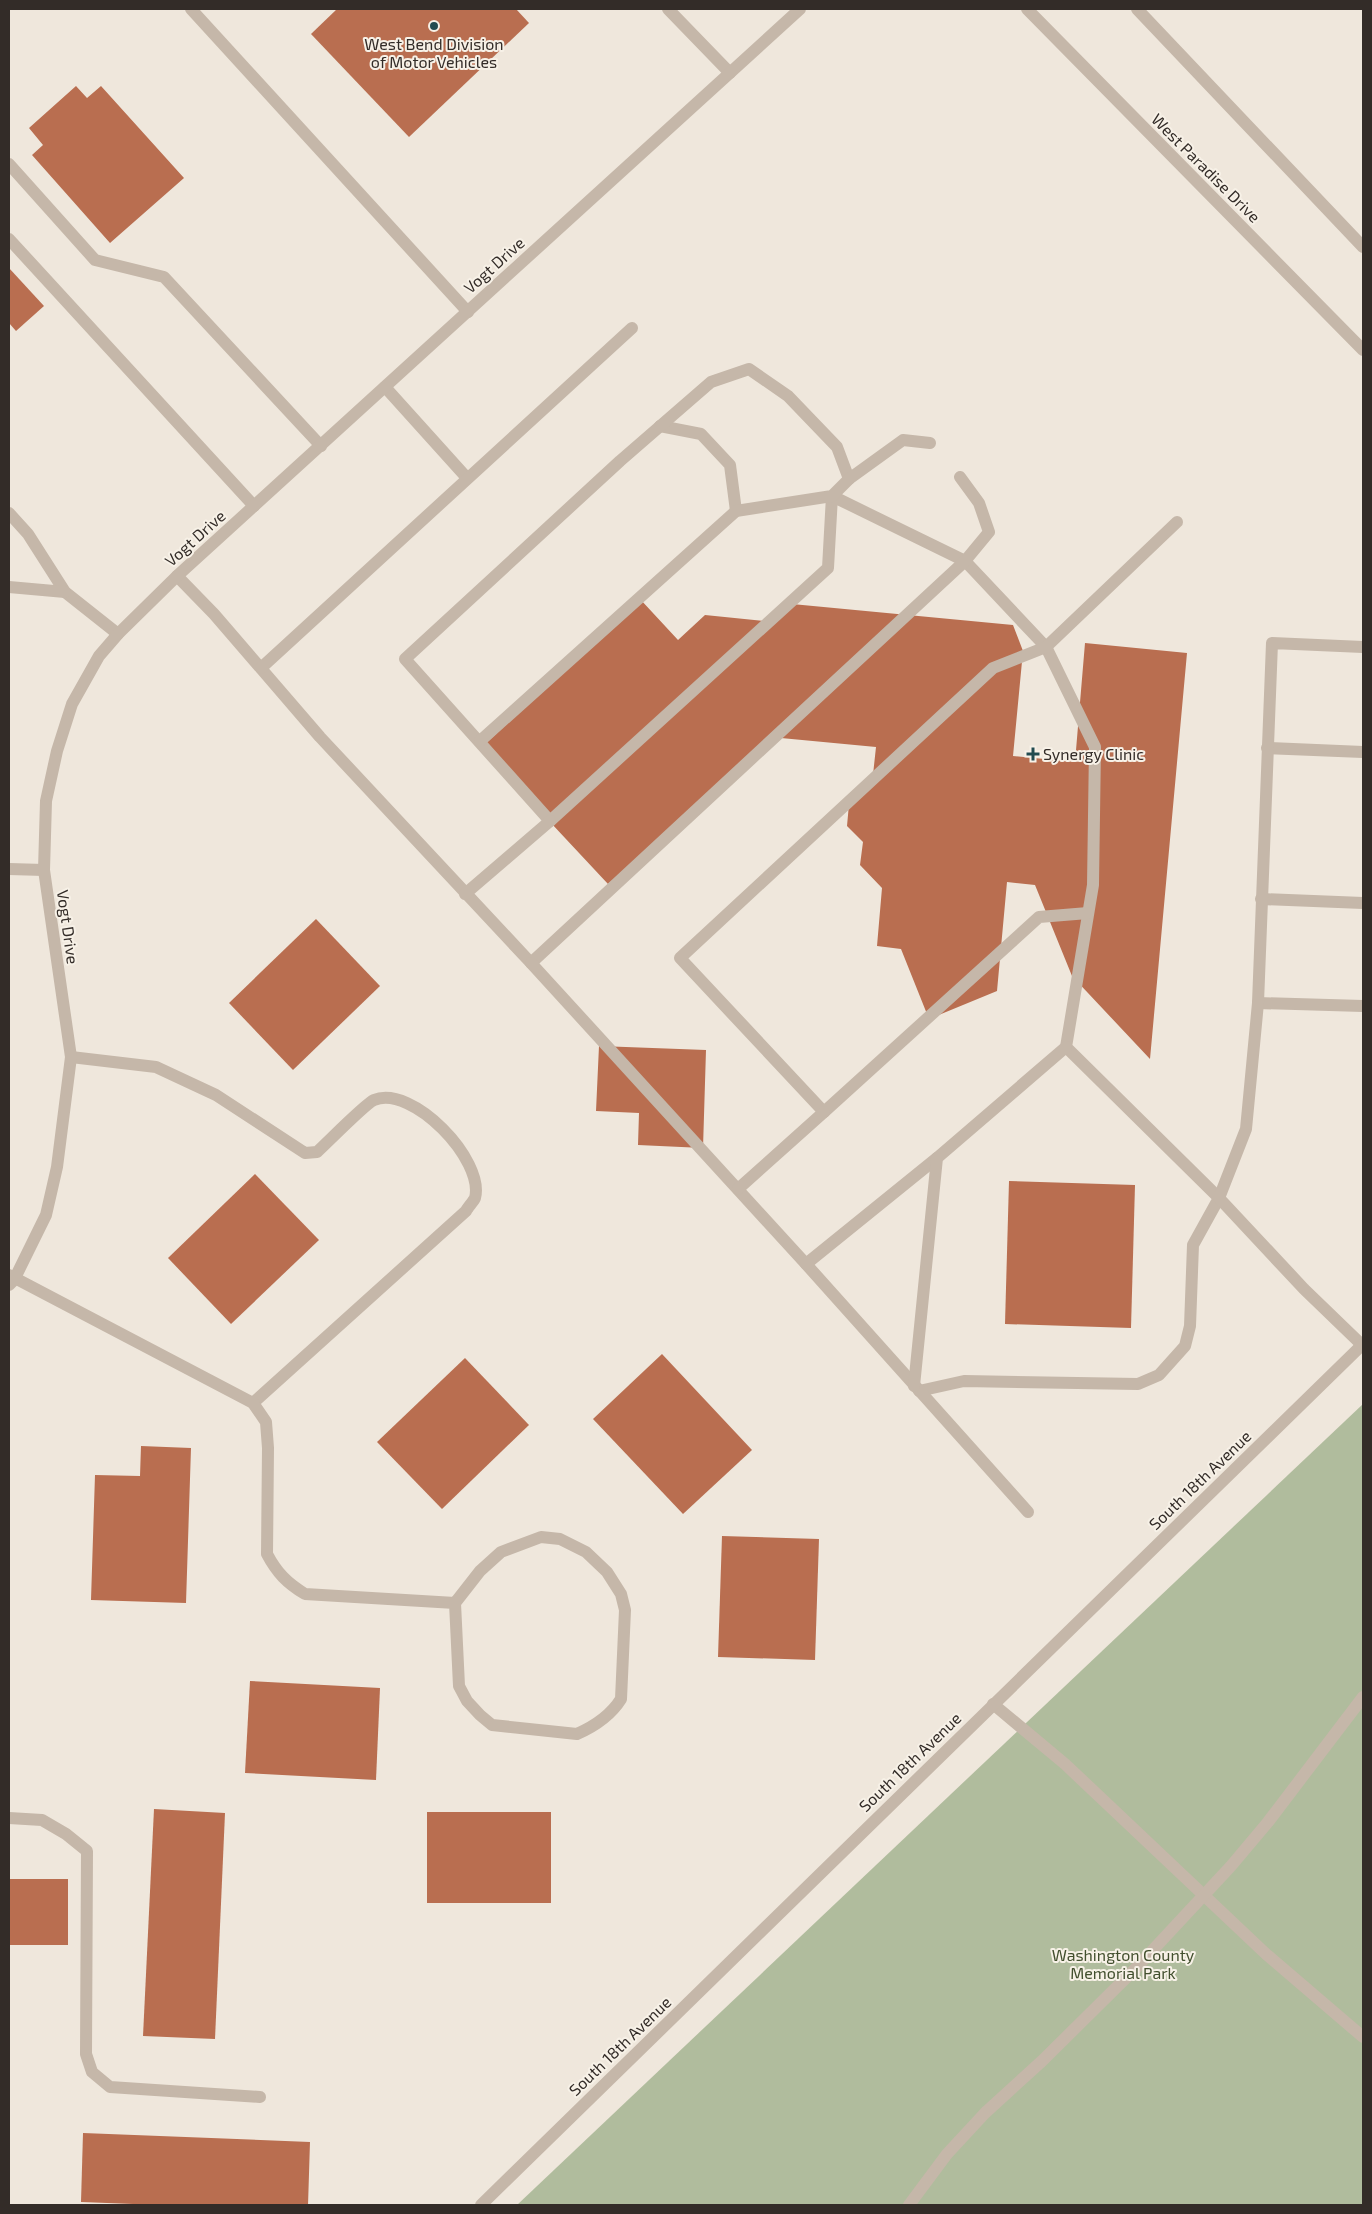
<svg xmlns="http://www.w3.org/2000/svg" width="1372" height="2214" font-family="'Exo 2',sans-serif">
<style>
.green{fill:#b0bc9d}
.building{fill:#b96e50}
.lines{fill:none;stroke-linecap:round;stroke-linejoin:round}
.service{stroke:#c5b7a9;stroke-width:12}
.minor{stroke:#c5b7a9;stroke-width:12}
.tertiary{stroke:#c5b7a9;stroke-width:12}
.poi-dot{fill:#224b50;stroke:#f7f1e7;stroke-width:2}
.labels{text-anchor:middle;stroke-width:4;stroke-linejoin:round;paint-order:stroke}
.poi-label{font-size:16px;fill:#332c28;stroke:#f7f1e7}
.street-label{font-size:16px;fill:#332c28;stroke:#f7f1e7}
.park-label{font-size:16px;fill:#424f2e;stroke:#f7f1e7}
</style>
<rect width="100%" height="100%" fill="#efe7dc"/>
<polygon class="green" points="1363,1404 1363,2205 517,2205"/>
<g class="building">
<polygon points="337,9 516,9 529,23 409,137 311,34"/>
<polygon points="76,86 87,98 101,86 184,178 110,243 32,155 43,145 29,128"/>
<polygon points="9,268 44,306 16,331 9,323"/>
<polygon points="640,599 678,640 705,615 774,622 792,604 1013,625 1023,651 1013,756 1075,762 1085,643 1187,653 1150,1059 1072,976 1035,885 1007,882 997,991 929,1019 901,949 877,946 882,888 860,865 863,842 847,826 850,793 872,784 876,747 781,738 608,884 481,748"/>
<polygon points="316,919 380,986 293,1070 229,1003"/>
<polygon points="599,1046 706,1050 703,1148 638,1145 639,1113 596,1111"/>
<polygon points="255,1174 319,1240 231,1324 168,1258"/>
<polygon points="1009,1181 1135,1185 1131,1328 1005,1324"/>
<polygon points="662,1354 752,1450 683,1514 593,1419"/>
<polygon points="465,1358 529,1425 442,1509 377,1442"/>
<polygon points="141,1446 191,1448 186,1603 91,1600 95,1475 140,1476"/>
<polygon points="722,1536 819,1539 815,1660 718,1657"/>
<polygon points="250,1681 380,1688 376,1780 245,1773"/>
<polygon points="154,1809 225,1813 215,2039 143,2036"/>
<rect x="427" y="1812" width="124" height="91"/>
<rect x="9" y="1879" width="59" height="66"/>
<polygon points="83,2133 310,2142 308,2205 159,2205 81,2202"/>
</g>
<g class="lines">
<g class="service">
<polyline points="191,9 468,312"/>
<polyline points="668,9 730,73"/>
<polyline points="9,164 95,260 164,277 321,446"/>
<polyline points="9,239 254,506"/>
<polyline points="385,387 467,478"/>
<polyline points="660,426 701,434 730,465 736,511"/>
<polyline points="849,479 837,447 788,396 749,369 711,382 620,461 405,659 550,821 828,568 832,496 965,561 1046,647 1095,747 1093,885 1066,1047 1219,1198 1193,1245 1190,1326 1185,1346 1159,1375 1138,1384 964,1381 919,1391"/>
<polyline points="9,513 28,534 65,592 118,634"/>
<polyline points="177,576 214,614 320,737 531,963 965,561 989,532 979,503 960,477"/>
<polyline points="9,587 65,592"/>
<polyline points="261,668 632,328"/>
<polyline points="480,741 736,511 832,496 849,479 903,440 930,443"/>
<polyline points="1267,748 1363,752"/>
<polyline points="9,869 44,870"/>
<polyline points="465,894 550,821"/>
<polyline points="1261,899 1363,903"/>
<polyline points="1088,913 1039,917 824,1112 680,958 993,668 1046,647 1177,522"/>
<polyline points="531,963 806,1264 1028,1512"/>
<polyline points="1258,1003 1363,1006"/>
<path d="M71 1057 156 1067 216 1095 305 1153 317 1152C328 1142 365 1104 374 1100 412 1084 485 1160 475 1198 473 1202 468 1207 466 1211L253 1403"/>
<polyline points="738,1189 824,1112"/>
<polyline points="806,1264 937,1158"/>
<path d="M9 1275 253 1403 266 1422 268 1448 267 1554C277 1573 287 1583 305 1594L455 1603 459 1686 467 1701 480 1715 492 1725 577 1734C595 1726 611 1715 621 1699L625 1610 621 1594 607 1572 586 1552 560 1539 541 1537 501 1552 480 1571 455 1603"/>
<polyline points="1362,1345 1304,1289 1219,1198 1246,1129 1258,1003 1272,643 1363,647"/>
<polyline points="914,1386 937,1158 1066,1047"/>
<polyline points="993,1704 1065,1764 1266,1954 1363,2037"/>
<polyline points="9,1818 42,1820 66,1834 87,1851 86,2054 92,2072 110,2087 260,2097"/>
<polyline points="909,2205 947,2154 985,2113 1042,2061 1137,1967 1231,1866 1268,1822 1363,1697"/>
</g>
<polyline class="minor" points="9,1285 14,1280 46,1215 57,1167 71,1057 44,870 46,801 57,751 72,704 99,656 118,634 177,576 800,9"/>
<g class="tertiary">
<polyline points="1027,9 1363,350"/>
<polyline points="1137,9 1363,247"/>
<polyline points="481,2205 1363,1344"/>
</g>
</g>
<g class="poi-dot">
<circle cx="434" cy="26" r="5"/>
<path d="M1030.5 746.5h5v5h5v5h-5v5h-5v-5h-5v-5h5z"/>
</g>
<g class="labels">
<g class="poi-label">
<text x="434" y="50">West Bend Division<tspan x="434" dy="18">of Motor Vehicles</tspan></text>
<text x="1043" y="760" text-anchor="start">Synergy Clinic</text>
</g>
<g class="street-label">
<text transform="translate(1206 168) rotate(45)" y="6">West Paradise Drive</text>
<text transform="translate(494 265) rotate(-42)" y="6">Vogt Drive</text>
<text transform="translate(195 538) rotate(-42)" y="6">Vogt Drive</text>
<text transform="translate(68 927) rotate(82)" y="6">Vogt Drive</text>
<text transform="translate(1200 1480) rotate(-44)" y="6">South 18th Avenue</text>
<text transform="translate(910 1762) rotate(-44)" y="6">South 18th Avenue</text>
<text transform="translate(620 2046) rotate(-44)" y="6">South 18th Avenue</text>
</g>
<g class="park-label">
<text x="1123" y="1961">Washington County<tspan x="1123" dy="18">Memorial Park</tspan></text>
</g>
</g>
<rect width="1372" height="2214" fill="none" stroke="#332c28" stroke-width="20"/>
</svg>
